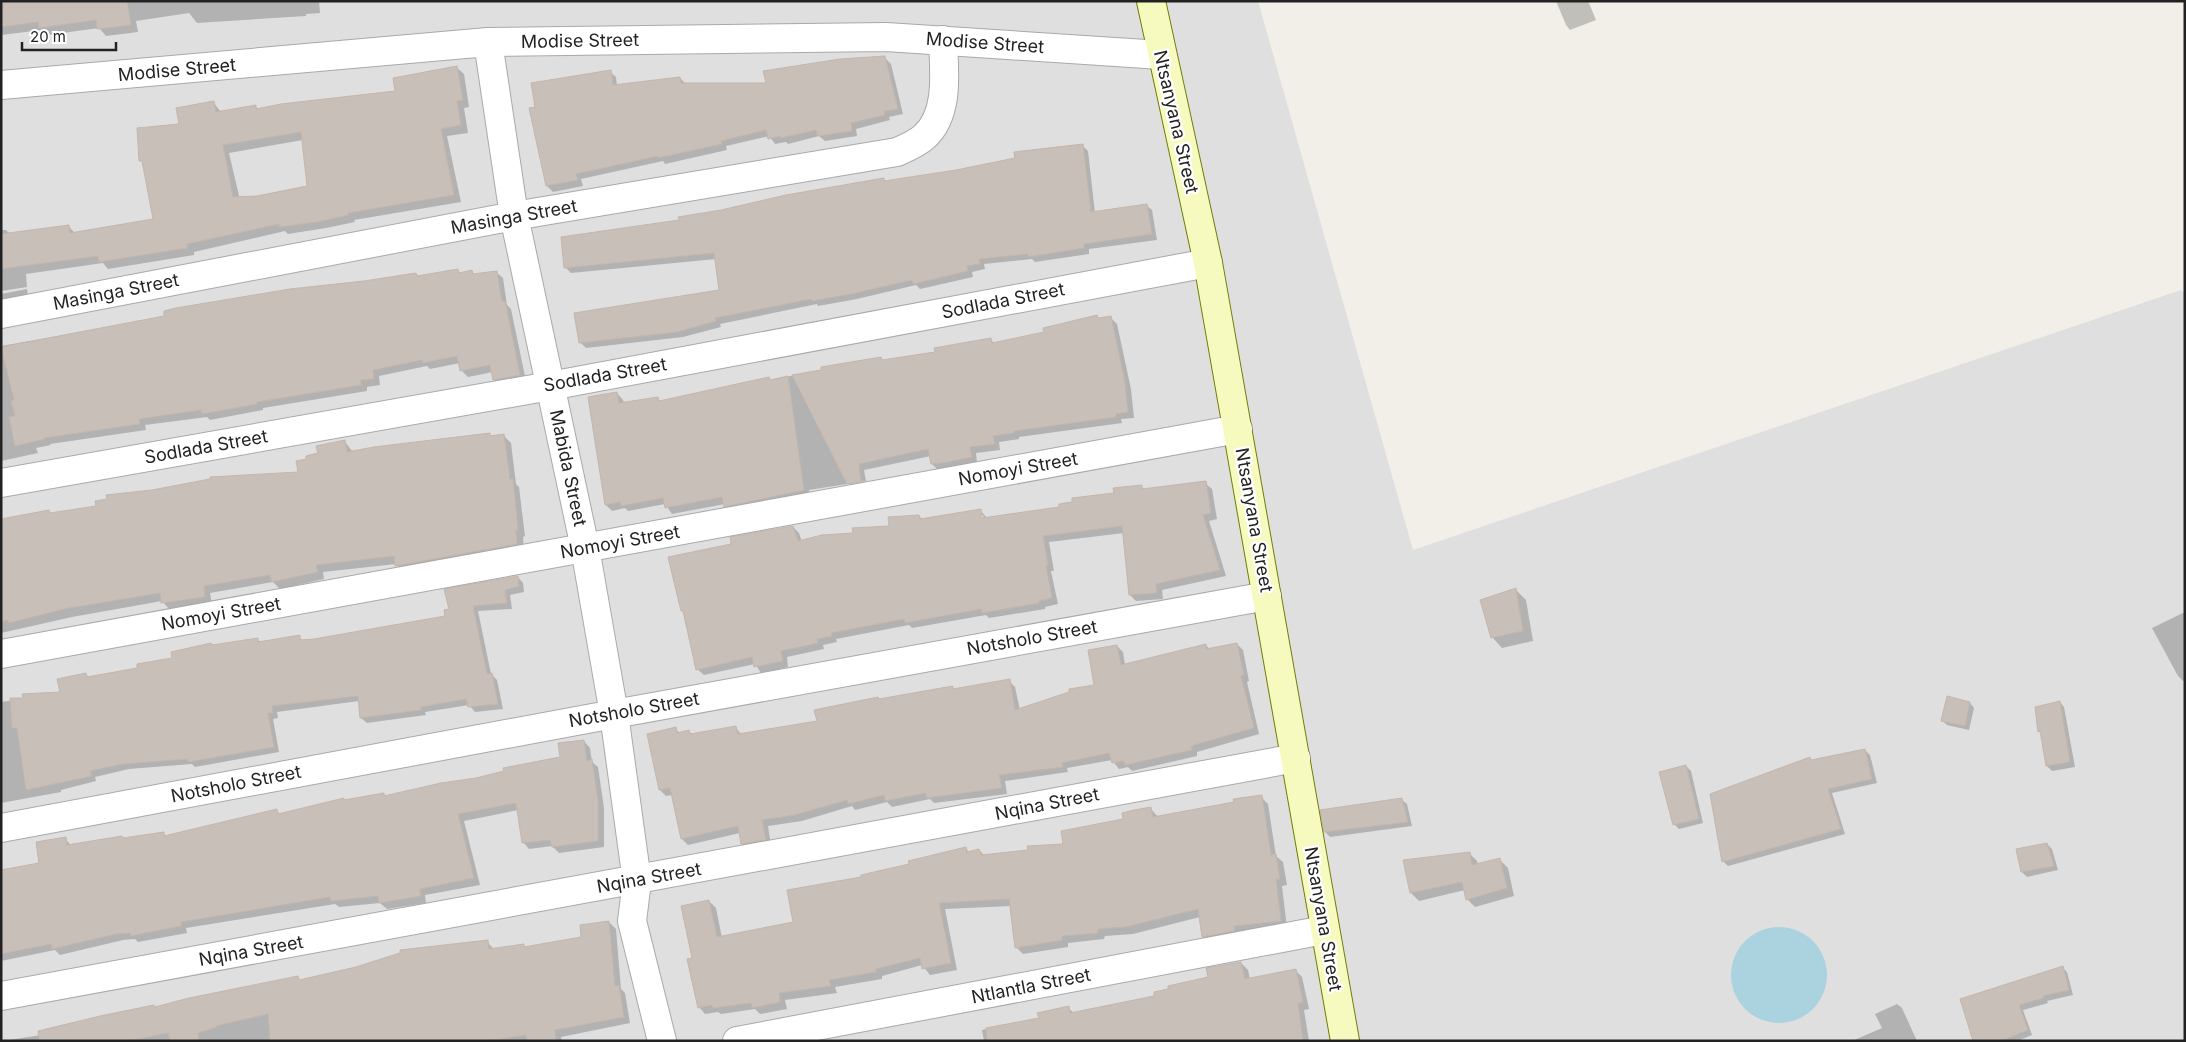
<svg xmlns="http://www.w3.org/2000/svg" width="2186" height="1042" font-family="Inter,sans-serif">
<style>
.residential{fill:#e0dfdf}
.water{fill:#aad3df}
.shadow{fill:#0003;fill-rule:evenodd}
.building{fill:#c7bfb8;stroke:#c4b6ab;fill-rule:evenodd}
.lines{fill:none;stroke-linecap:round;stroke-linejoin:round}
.street-casing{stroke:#a9a9a9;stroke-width:30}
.secondary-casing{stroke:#707d05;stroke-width:30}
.street{stroke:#fff;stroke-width:28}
.secondary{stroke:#f7fabf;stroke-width:28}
.labels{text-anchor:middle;stroke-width:4.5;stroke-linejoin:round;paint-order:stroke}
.street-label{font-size:18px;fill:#222;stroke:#fff}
</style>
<rect width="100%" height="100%" fill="#f2efe9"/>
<polygon class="residential" points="1,1 1258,1 1413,550 2181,290 2185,294 2185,1041 1,1041"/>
<circle class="water" cx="1779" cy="975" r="48"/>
<g class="shadow">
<polygon points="1,1 319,1 320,13 306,14 306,16 197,23 189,13 136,21 138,32 106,36 99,28 48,35 42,30 1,35"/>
<polygon points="1556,1 1588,1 1596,20 1570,30 1566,25"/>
<polygon points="885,58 891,64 903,114 889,117 890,120 856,129 857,136 825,141 819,136 788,144 786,142 775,144 769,136 726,146 727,150 665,164 663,161 581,179 583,186 553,192 547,186 537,108 610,72 616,77 617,86 680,78 686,84 767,84"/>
<path d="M456 67 464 74 469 107 464 108 468 133 447 136 461 202 354 220 355 222 326 228 288 234 285 231 194 252V255L108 269 103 263 26 274 27 287 1 291V230H6L10 234 69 227 75 233 155 220 144 164 141 160 181 126 213 102 221 112 255 106 259 110 397 92ZM303 140 308 187 240 200 229 153Z"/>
<polygon points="1083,146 1088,151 1095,213 1146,205 1152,210 1157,240 1089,249 1089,254 1035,262 1032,259 984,264 985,269 972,272 973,277 920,289 916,285 857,299 818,306 817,304 720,324 721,327 683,337 586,348 580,342 720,291 716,259 571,273 565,267 681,221 884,180 886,182 956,171"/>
<polygon points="458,270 461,274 472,272 475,275 496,272 503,278 507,305 511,309 526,381 501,386 494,380 493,372 468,377 462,371 460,363 430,369 427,366 379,376 380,385 367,387 367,391 263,408 263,410 210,420 207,417 145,425 146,430 50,444 51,445 36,448 38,453 1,461 1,346 416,274 419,277"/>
<polygon points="27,289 28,296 1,301 1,294"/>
<polygon points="1097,317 1100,319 1110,317 1117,324 1131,389 1134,418 1121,419 1122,423 1019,437 1019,439 999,442 1000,450 976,453 977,463 938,470 932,464 931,456 864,470 866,481 809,490 810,495 731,512 725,504 672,514 665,504 628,511 625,508 612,511 606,505 617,393 623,400 624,403 658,399 661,402 880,358 884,361 936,353 990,339 995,344 1046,333"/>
<polygon points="490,435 492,437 504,436 511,443 516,484 519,487 525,536 523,537 524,551 404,573 396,564 323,572 324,579 280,589 273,582 210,593 212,604 170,610 162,601 72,617 1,633 1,520 49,511 52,514 299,473 308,460 345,442 353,452"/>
<path d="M1205 483 1212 489 1217 519 1209 521 1226 576 1162 590 1163 599 1136 601 1130 595 1124 533 1049 542 1054 571H1051L1058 604 1045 607V609L989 618 986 615 912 628 909 625 836 639 837 642 823 645 824 649 787 657 788 667 761 673 755 664 704 675 697 669 685 614 682 611 732 544 793 527 799 533 802 542 890 527 919 516 923 520 980 510 987 518 1061 508 1141 486 1145 490ZM981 515H983L985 524H982Z"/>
<polygon points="518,577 523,583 524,592 510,595 512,609 478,611 491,674 497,680 503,709 475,712 469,705 425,712 426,715 367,723 361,718 359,701 277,712 278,718 273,719 279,752 195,767 192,764 129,769 95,777 96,781 61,790 61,792 1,803 1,702 61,693 85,674 89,678 138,669 212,646 257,639 261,643 299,637 303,641 314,640 447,617"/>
<polygon points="1516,590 1526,600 1533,641 1502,648 1492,637"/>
<polygon points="2185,612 2185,680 2183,681 2178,676 2152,628"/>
<polygon points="1237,644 1243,650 1249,681 1247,682 1259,734 1197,752 1197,756 1132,771 1128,767 1119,769 1112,760 1067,768 1068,772 1005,781 1007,794 934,803 930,799 892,807 887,802 855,810 852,806 802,821 768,826 771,846 748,850 742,844 740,833 688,845 682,839 672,795 666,796 660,790 675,729 680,733 689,731 692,735 735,727 742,735 818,722 880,700 952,687 955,690 1009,681 1015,687 1020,710 1095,686 1117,646 1123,652 1125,665 1205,645 1210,649"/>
<polygon points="2060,702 2064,707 2075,767 2052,771 2047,766 2042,734 2039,731 2036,708"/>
<polygon points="1970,703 1974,708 1969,730 1947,725 1942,720"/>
<polygon points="584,741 590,748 592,762 598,767 604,808 604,847 559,853 552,846 529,849 523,842 518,810 464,821 480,885 425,895 426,903 387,909 380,903 339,907 335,904 186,928 187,933 138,942 135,939 123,940 60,955 55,950 1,961 1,872 41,864 65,839 72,846 163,834 166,836 277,811 281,815 343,799 345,801 383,794 386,797 476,779 562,758"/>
<polygon points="1865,750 1870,755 1877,783 1832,793 1845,834 1728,866 1723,861 1810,759 1812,761"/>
<polygon points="1686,766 1691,771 1703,823 1679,829 1674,824"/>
<polygon points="1261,797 1268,804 1276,856 1283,862 1287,885 1282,886 1287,928 1210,943 1203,937 1200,917 1133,934 1105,936 1104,939 1068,943 1068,947 1023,954 1016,947 1011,906 945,909 957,970 930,975 922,965 882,976 882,979 835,987 837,993 785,1000 787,1009 760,1014 755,1009 721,1014 718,1012 705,1014 699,1007 694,959 709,901 716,908 722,938 795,923 863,878 966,849 970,853 979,850 985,856 1065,845 1151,809 1158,817"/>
<polygon points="1402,800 1407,804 1412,826 1330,837 1325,832"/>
<polygon points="2047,844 2052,849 2058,870 2027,877 2022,872"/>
<polygon points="1469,853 1477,861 1478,865 1500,860 1508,868 1514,896 1475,907 1467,899 1465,890 1419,901 1411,893"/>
<polygon points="609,922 616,929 621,989 625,993 630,1023 561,1037 562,1041 3,1041 66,1031 156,1008 297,977 301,981 487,942 494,949 523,945 526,948 583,938"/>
<polygon points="1241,963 1248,970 1250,979 1295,970 1302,977 1309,1009 1304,1010 1309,1041 984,1041 982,1030 1040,1019 1068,1008 1074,1013 1156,996 1210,978"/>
<polygon points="2062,967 2067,972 2073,995 2047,1001 2048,1003 2023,1010 2032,1035 2017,1041 1975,1041"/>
<polygon points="1897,1004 1902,1008 1917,1041 1852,1041 1882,1028 1875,1014"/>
</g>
<g class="building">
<polygon points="1,1 127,1 131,25 97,29 96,20 39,28 38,22 1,27"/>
<polygon points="885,56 898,109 884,111 885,115 851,123 852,131 818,136 816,130 781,138 780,136 768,139 766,130 721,141 722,144 658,158 658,156 576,174 578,180 546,186 529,108 535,107 531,83 611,70 613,85 680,77 681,83 766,83 763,71 840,59"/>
<path d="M457 66 463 100 457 101 461 125 441 129 454 195 348 213V215L318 222 279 227V224L187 244V248L99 262 98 256 1 269V234L69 225 70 233 153 219 142 161H139L137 128 179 124 176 108 214 101 216 112 256 105V109L281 104 395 91 393 78ZM301 132 307 186 257 196 233 197 223 145Z"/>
<polygon points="1083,144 1091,212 1147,204 1152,234 1084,244 1084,248 1028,257 1028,254 979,259 980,264 967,266 968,271 913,284 912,280 851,294 812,301 811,299 715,318 716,321 677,332 579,343 574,313 719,290 714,253 564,268 561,237 679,220 678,217 721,210 786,195 884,178 884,181 956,170 1015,158 1014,152"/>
<polygon points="458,269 459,273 472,270 473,274 497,271 502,302 505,301 520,375 493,380 490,365 460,371 457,356 423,363 422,360 373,370 374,379 361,380 361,385 257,402 257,404 202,414 201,410 139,419 140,424 44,438 45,439 15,446 9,417 15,416 11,401 14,400 1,347 164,316 164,311 176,308 290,289 364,281 416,273 417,276"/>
<polygon points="1097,315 1098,318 1111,316 1125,382 1128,412 1116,414 1116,417 1014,431 1014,433 993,436 995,444 970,447 972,457 943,463 931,464 928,449 859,464 861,482 847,484 792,375 821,370 821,367 881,357 882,360 935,352 934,348 991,338 992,343 1044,332 1043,328"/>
<polygon points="788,376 804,490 724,507 722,497 665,508 663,498 621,506 620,502 605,505 588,397 617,392 619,403 658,397 659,401 769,377 770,380"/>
<polygon points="490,433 490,436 504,434 510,479 513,479 518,530 516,530 517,544 395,566 394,556 316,565 318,572 272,582 270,575 204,586 205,597 161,603 160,593 64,609 9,623 8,620 1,622 1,519 49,510 50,513 96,506 95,501 107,499 106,495 152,490 210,479 210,477 298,472 296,461 306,459 306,456 318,453 316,446 345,440 347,452 374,447"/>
<polygon points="1206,481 1211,513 1203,515 1220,570 1156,584 1157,593 1129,595 1122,526 1043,536 1048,565 1046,565 1052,598 1039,601 1039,603 982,613 981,609 905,623 904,619 831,633 832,636 817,639 818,643 781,651 783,661 754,667 752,657 696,670 683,611 681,611 668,557 731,544 730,537 793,526 798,541 822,535 853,533 852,528 889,526 888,517 919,515 920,519 981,509 982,518 1059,507 1059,504 1072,502 1072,498 1114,493 1113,488 1142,485 1142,489"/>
<polygon points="518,576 519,586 505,590 507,603 473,606 487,674 492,673 498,704 468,707 466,699 421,707 421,710 360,718 358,696 272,706 273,713 268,713 274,747 188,762 188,759 123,764 90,771 92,776 26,790 17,728 12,728 10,698 23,698 22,694 60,692 57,679 86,673 87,677 137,668 137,664 172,658 171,652 211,643 212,645 258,638 258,642 300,635 300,640 314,639 445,616 444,610 449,609 444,589"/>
<polygon points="1516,588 1523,631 1491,638 1480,600"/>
<polygon points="1237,643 1244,675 1241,676 1254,728 1191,746 1192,750 1125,765 1124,761 1112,763 1109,753 1062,763 1063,767 999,775 1002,788 926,798 926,793 885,801 884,795 848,804 847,800 795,815 762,820 766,840 741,844 738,826 681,839 670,788 659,790 647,734 676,727 677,733 689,730 690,734 736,726 738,734 817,721 814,710 878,697 879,699 953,686 953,689 1010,679 1015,710 1069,692 1069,689 1094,685 1088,650 1117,645 1121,665 1206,644 1206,649"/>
<polygon points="1947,696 1970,702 1965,726 1941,721"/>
<polygon points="2060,701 2070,762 2046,766 2040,731 2038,732 2035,707"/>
<polygon points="584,740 587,761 592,759 598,801 598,841 552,847 550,840 522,843 516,803 458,814 474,878 420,889 421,896 379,903 378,896 331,901 330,897 181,922 181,926 130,936 131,933 116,934 52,949 51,944 1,954 1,870 39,863 36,842 66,837 67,845 122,836 123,838 164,832 164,836 277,809 278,814 344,798 344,800 384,793 384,796 441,783 476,778 504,771 503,768 560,757 558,743"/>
<polygon points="1865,749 1872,779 1828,789 1841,829 1722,862 1710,794 1810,757 1811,760"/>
<polygon points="1686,765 1699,819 1673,825 1659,772"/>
<polygon points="1262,795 1271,855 1276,854 1280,879 1276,879 1281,921 1234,926 1235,931 1202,937 1198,909 1126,927 1098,929 1098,933 1062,936 1062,940 1015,948 1009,899 939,903 951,963 922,969 920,958 876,969 876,972 829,980 831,986 779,993 780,1002 752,1008 751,1003 713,1008 712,1005 698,1008 687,959 692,958 681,906 709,900 717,937 793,922 787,890 861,877 861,875 909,864 908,861 966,847 967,852 979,849 981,855 1028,850 1027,846 1063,844 1061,831 1123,819 1122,813 1134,810 1151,807 1153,817 1234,802 1233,799"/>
<polygon points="1402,798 1408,822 1324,832 1320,810"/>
<polygon points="2047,843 2054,866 2021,872 2016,849"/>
<polygon points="1470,852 1472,865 1500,858 1507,888 1466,900 1462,882 1410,893 1403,860"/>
<polygon points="609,921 615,986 619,985 624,1017 555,1030 556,1041 527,1041 526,1035 488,1041 270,1041 268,1014 216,1026 217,1027 198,1033 199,1041 170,1041 168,1033 129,1041 39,1041 38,1031 100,1016 154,1005 155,1007 189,998 298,976 299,980 356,967 400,953 400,950 488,940 489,949 524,944 524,947 581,937 580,925"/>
<polygon points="1241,962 1245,979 1296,969 1303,1002 1298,1003 1303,1041 987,1041 986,1028 1039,1018 1037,1013 1069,1006 1070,1013 1154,996 1154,992 1168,989 1168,986 1208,977 1206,968"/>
<polygon points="2063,966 2069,990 2043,996 2044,998 2019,1005 2028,1030 2001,1041 1973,1041 1960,999"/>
</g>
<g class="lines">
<defs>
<g id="street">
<polyline points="488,42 514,216 585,548 614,714 637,881 632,921 662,1041"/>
<polyline points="1,85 488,42 886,37 1161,55"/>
<path d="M1 314 514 216 897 152C906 148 916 144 924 137 950 114 944 71 943 40"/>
<polyline points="1,483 550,386 1208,263"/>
<polyline points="1,654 1238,429"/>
<polyline points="1,828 614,714 1267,596"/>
<polyline points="1,996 1296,758"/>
<polyline points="737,1041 1324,930"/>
</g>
<polyline id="secondary" points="1151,1 1208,263 1345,1041"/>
</defs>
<use href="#street" class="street-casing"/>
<use href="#secondary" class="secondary-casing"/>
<use href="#street" class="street"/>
<use href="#secondary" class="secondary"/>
</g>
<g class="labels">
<g class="street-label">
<text transform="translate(580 41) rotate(-1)" y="6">Modise Street</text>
<text transform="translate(985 43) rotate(4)" y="6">Modise Street</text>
<text transform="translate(177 70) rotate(-5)" y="6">Modise Street</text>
<text transform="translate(1176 122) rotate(77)" y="6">Ntsanyana Street</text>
<text transform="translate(514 217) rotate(-10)" y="6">Masinga Street</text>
<text transform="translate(116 292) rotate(-11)" y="6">Masinga Street</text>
<text transform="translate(1003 301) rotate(-11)" y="6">Sodlada Street</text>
<text transform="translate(605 375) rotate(-10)" y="6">Sodlada Street</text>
<text transform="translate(206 447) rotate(-10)" y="6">Sodlada Street</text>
<text transform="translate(568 468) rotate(78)" y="6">Mabida Street</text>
<text transform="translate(1018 469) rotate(-10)" y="6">Nomoyi Street</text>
<text transform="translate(1254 520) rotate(80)" y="6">Ntsanyana Street</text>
<text transform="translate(620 542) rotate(-10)" y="6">Nomoyi Street</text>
<text transform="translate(221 614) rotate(-10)" y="6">Nomoyi Street</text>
<text transform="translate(1032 638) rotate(-10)" y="6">Notsholo Street</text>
<text transform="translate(634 710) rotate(-10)" y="6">Notsholo Street</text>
<text transform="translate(236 784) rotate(-11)" y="6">Notsholo Street</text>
<text transform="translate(1047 804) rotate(-11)" y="6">Nqina Street</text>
<text transform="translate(649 878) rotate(-10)" y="6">Nqina Street</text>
<text transform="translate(1323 919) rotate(80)" y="6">Ntsanyana Street</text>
<text transform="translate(251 951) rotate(-10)" y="6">Nqina Street</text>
<text transform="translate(1031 986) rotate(-11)" y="6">Ntlantla Street</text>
</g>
</g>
<rect width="2186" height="1042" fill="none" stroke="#222222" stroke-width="5"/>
<path d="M22 42v8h94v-8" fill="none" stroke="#222222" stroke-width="2.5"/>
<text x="30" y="42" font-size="15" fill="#222222" stroke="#ffffff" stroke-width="4" paint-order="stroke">20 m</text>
</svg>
